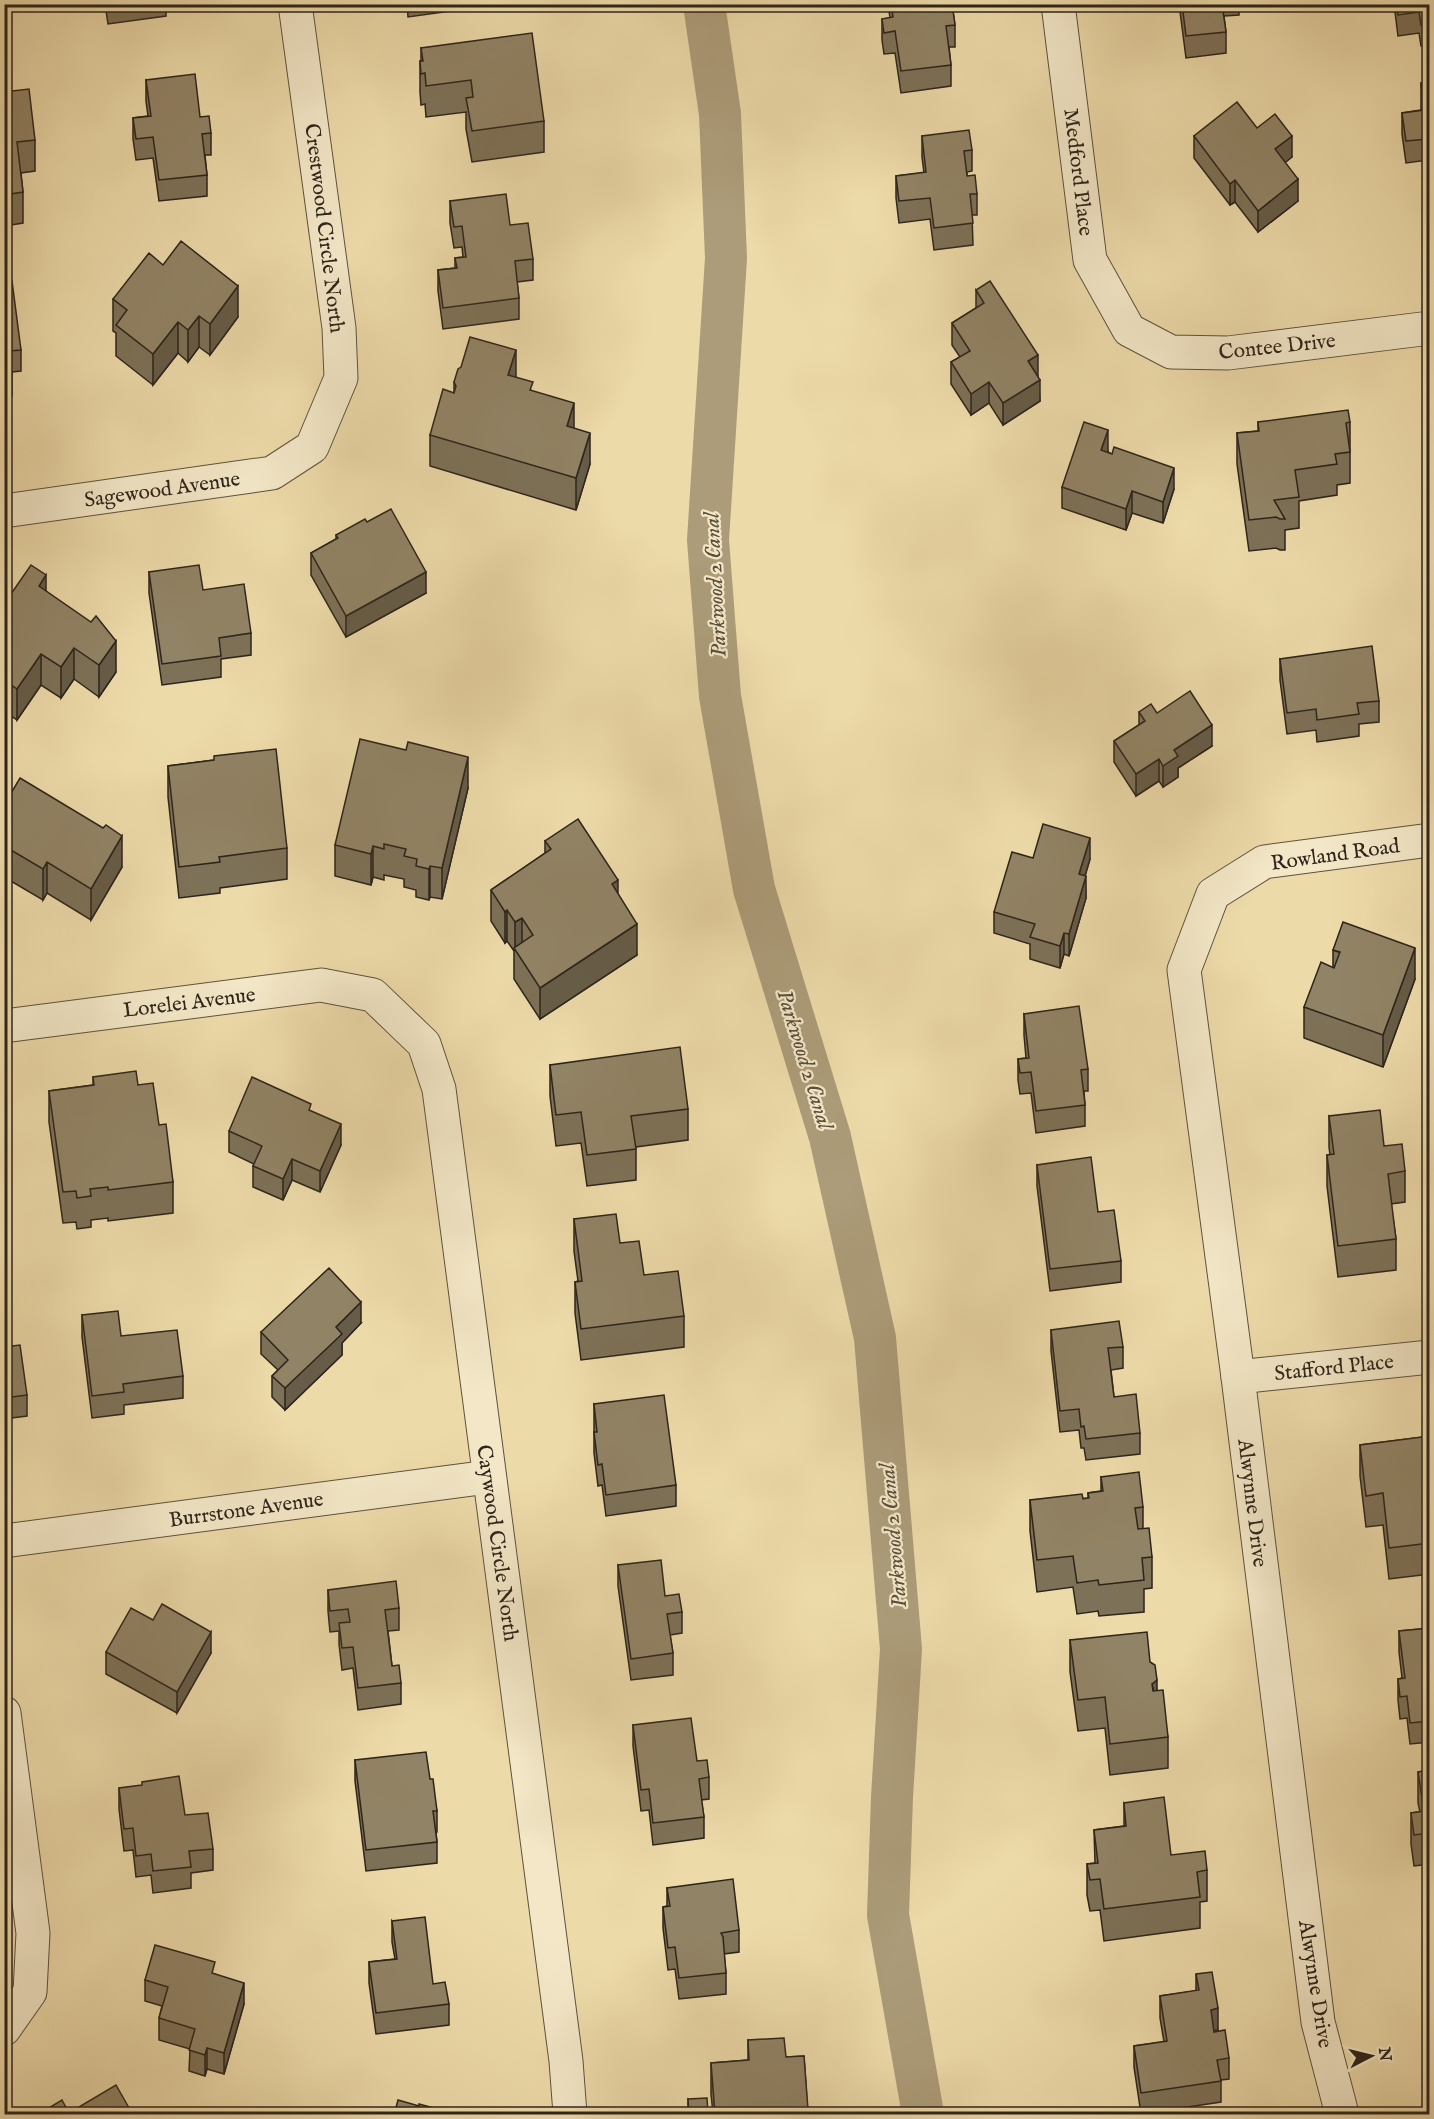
<svg xmlns="http://www.w3.org/2000/svg" width="1434" height="2119" font-family="'IM FELL English',serif">
<style>
.lines{fill:none;stroke-linecap:round;stroke-linejoin:round}
.canal{stroke:#ac9c79;stroke-width:42}
.minor-casing{stroke:#5d523e;stroke-width:35}
.minor{stroke:#f3e7c7;stroke-width:33}
.wall{fill:#7d7157;stroke:#2d251b;stroke-width:1.5}
.shaded-wall{fill:#665c47;stroke:#2d251b;stroke-width:1.5}
.building{fill:#918365;stroke:#2d251b;stroke-width:1.5}
.labels{text-anchor:middle;stroke-width:4.5;stroke-linejoin:round;paint-order:stroke}
.street-label{font-size:21px;fill:#2d251b;stroke:#f3e7c7}
.water-label{font-size:22px;font-style:italic;fill:#594f3c;stroke:#f3e7c7}
</style>
<rect width="100%" height="100%" fill="#eddaa9"/>
<filter id="stains"><feTurbulence type="fractalNoise" baseFrequency=".00333" numOctaves="4"/><feColorMatrix values="0 0 0 0 .2 0 0 0 0 .09 0 0 0 0 .02 0 0 0 .5 -.17"/></filter>
<radialGradient id="worn" r=".72"><stop offset=".6" stop-color="#630" stop-opacity="0"/><stop offset="1" stop-color="#630" stop-opacity=".3"/></radialGradient>
<g class="lines">
<polyline class="canal" points="704,4 720,114 726,258 708,540 720,696 754,889 830,1137 875,1338 901,1649 892,1797 888,1915 923,2114"/>
<defs>
<g id="minor">
<polyline points="1058,4 1090,260 1129,330 1171,352 1228,353 1430,328"/>
<polyline points="4,511 272,473 312,447 341,378 339,328 295,4"/>
<polyline points="4,1026 321,985 373,995 424,1044 439,1089 566,2061 570,2114"/>
<polyline points="1238,1377 1430,1357"/>
<polyline points="4,1541 488,1477"/>
<polyline points="4,1713 33,1933 30,1992 4,2029"/>
<polyline points="1342,2114 1318,2022 1238,1377 1184,970 1213,894 1264,862 1430,840"/>
</g>
</defs>
<use href="#minor" class="minor-casing"/>
<use href="#minor" class="minor"/>
</g>
<g class="wall">
<polygon points="105,4 166,4 166,16 108,24"/>
<polygon points="407,4 502,4 408,17"/>
<polygon points="888,4 952,4 955,25 955,47 949,47 951,65 951,86 901,93 895,53 884,54 882,40 882,19 890,18"/>
<polygon points="1179,4 1239,4 1239,15 1224,16 1226,32 1226,53 1186,58"/>
<polygon points="1394,4 1430,4 1430,45 1421,46 1419,33 1398,36"/>
<polygon points="421,48 544,121 544,152 472,162 466,129 466,112 426,117 425,104 421,105 420,92 420,61 421,61"/>
<polygon points="146,80 200,117 211,133 211,155 205,155 207,175 207,196 159,201 153,158 136,160 133,139 133,118 148,116 146,101"/>
<polygon points="1430,82 1430,176 1428,160 1406,163 1402,134 1402,113 1421,110 1421,83"/>
<polygon points="4,92 35,140 35,171 21,173 23,192 23,223 4,226"/>
<polygon points="1257,128 1292,157 1285,162 1298,201 1258,232 1235,202 1230,205 1194,158 1194,136"/>
<polygon points="922,136 972,150 972,171 967,172 967,176 977,194 977,215 972,215 973,245 934,250 930,219 899,223 896,198 896,176 924,173 922,157"/>
<polygon points="450,201 510,225 533,259 533,280 517,282 519,298 519,319 443,329 438,291 438,270 455,268 455,258 463,257 462,247 454,248 450,223"/>
<polygon points="163,265 238,317 210,355 199,347 188,362 178,353 153,385 116,356 116,333 113,331 113,299"/>
<polygon points="4,282 21,350 21,371 12,372 12,396 4,397"/>
<polygon points="976,290 1038,376 1040,401 1003,425 989,403 971,415 951,384 951,362 960,357 952,345 952,323 976,308"/>
<polygon points="516,377 574,428 590,464 576,510 430,466 430,435 454,393 454,382"/>
<polygon points="1258,422 1350,422 1350,483 1337,485 1337,495 1299,501 1299,528 1285,530 1285,550 1280,550 1276,548 1249,551 1237,464 1237,433 1258,431"/>
<polygon points="1430,435 1430,470 1424,466 1424,444"/>
<polygon points="1108,451 1108,452 1174,489 1163,523 1132,513 1126,530 1062,508 1062,487"/>
<polygon points="367,522 426,593 346,637 311,575 311,553 336,539 336,535"/>
<polygon points="149,572 203,590 251,633 251,655 221,659 221,677 162,685 149,593"/>
<polygon points="46,591 116,672 99,697 74,679 61,698 41,685 17,720 4,711 4,604"/>
<polygon points="1280,659 1379,701 1379,722 1359,724 1359,736 1317,742 1316,730 1287,734 1280,680"/>
<polygon points="1139,712 1157,713 1212,746 1178,768 1178,777 1163,787 1159,781 1136,796 1114,762 1114,741 1139,725"/>
<polygon points="214,760 287,848 287,879 220,888 220,893 179,898 168,797 168,766"/>
<polygon points="468,788 442,899 430,897 429,900 416,897 416,890 404,887 404,879 384,875 384,880 373,877 371,885 335,876 335,845"/>
<polygon points="4,805 122,867 91,920 47,893 43,900 4,877"/>
<polygon points="545,841 618,894 637,955 540,1019 514,979 514,951 507,941 505,943 491,921 491,890 545,853"/>
<polygon points="1033,858 1090,859 1085,876 1086,898 1069,956 1064,954 1060,968 1030,959 1030,944 994,933 994,912"/>
<polygon points="1333,950 1415,979 1383,1067 1304,1038 1304,1007 1333,967"/>
<polygon points="1024,1014 1088,1069 1088,1091 1084,1091 1085,1105 1085,1126 1036,1133 1031,1093 1020,1094 1018,1080 1018,1059 1026,1058 1024,1035"/>
<polygon points="550,1065 688,1109 688,1140 636,1147 636,1180 587,1186 581,1143 556,1146 550,1096"/>
<polygon points="93,1077 138,1085 159,1125 173,1182 173,1213 108,1221 108,1218 91,1220 91,1227 77,1229 76,1222 63,1223 49,1122 49,1091 93,1085"/>
<polygon points="311,1112 341,1145 320,1192 292,1180 283,1200 253,1187 253,1166 254,1164 229,1152 229,1131"/>
<polygon points="1329,1116 1405,1171 1405,1202 1391,1204 1396,1239 1396,1270 1338,1277 1327,1186 1327,1155 1330,1155 1329,1147"/>
<polygon points="1037,1165 1098,1212 1121,1261 1121,1282 1050,1291 1037,1186"/>
<polygon points="574,1219 620,1243 644,1275 684,1316 684,1347 581,1360 575,1313 575,1282 578,1281 574,1251"/>
<polygon points="82,1315 121,1336 183,1376 183,1398 124,1405 124,1414 92,1418 82,1337"/>
<polygon points="361,1323 342,1343 342,1355 285,1410 272,1397 272,1376 278,1370 261,1354 261,1332"/>
<polygon points="1051,1330 1123,1347 1123,1368 1111,1370 1114,1397 1140,1433 1140,1454 1086,1460 1084,1448 1081,1448 1079,1430 1060,1432 1051,1351"/>
<polygon points="4,1347 27,1395 27,1416 4,1419"/>
<polygon points="594,1404 676,1485 676,1506 606,1516 602,1485 598,1486 594,1453"/>
<polygon points="1430,1436 1430,1574 1389,1579 1383,1525 1366,1527 1360,1476 1360,1445"/>
<polygon points="1101,1477 1143,1507 1143,1529 1152,1557 1152,1588 1144,1589 1144,1612 1099,1616 1098,1611 1077,1614 1073,1587 1037,1592 1030,1531 1030,1500 1088,1498 1088,1493 1101,1491"/>
<polygon points="618,1565 665,1596 682,1612 682,1633 670,1635 673,1653 673,1675 631,1680 618,1586"/>
<polygon points="328,1590 399,1608 399,1630 388,1631 392,1666 401,1683 401,1704 358,1710 353,1668 342,1670 339,1644 339,1631 330,1632 328,1611"/>
<polygon points="1430,1628 1430,1742 1410,1744 1407,1718 1400,1719 1398,1700 1398,1679 1402,1678 1399,1652 1399,1631"/>
<polygon points="1070,1640 1150,1662 1168,1737 1168,1768 1110,1775 1105,1728 1078,1731 1070,1672"/>
<polygon points="106,1652 211,1653 177,1713 106,1674"/>
<polygon points="633,1725 697,1761 709,1777 709,1799 701,1800 704,1817 704,1838 653,1845 649,1810 641,1811 633,1746"/>
<polygon points="355,1760 430,1779 437,1811 437,1832 436,1832 437,1842 437,1863 366,1871 355,1781"/>
<polygon points="1430,1770 1430,1864 1414,1866 1411,1844 1411,1813 1420,1812 1418,1803 1418,1772"/>
<polygon points="119,1788 185,1815 213,1849 213,1870 191,1873 191,1888 153,1893 151,1875 136,1877 133,1850 124,1851 119,1809"/>
<polygon points="1124,1803 1171,1855 1207,1870 1207,1901 1200,1902 1200,1928 1104,1941 1100,1910 1090,1911 1087,1895 1087,1864 1095,1863 1094,1830 1124,1826"/>
<polygon points="667,1888 739,1930 739,1952 724,1954 726,1973 726,1994 679,1999 675,1969 668,1970 663,1928 663,1907 667,1906"/>
<polygon points="392,1921 433,1984 449,2004 449,2025 376,2034 369,1983 369,1962 395,1959 392,1942"/>
<polygon points="215,1974 244,2004 224,2074 207,2069 205,2076 189,2071 190,2049 159,2040 159,2018 162,2006 145,2001 145,1980"/>
<polygon points="1196,1974 1218,2030 1214,2031 1214,2032 1229,2058 1229,2079 1221,2080 1221,2102 1141,2114 1134,2067 1134,2046 1164,2042 1160,2018 1160,1996 1196,1991"/>
<polygon points="748,2040 786,2057 804,2056 808,2115 688,2115 688,2099 708,2114 713,2114 711,2094 711,2063 748,2060"/>
</g>
<g class="shaded-wall">
<polygon points="1292,136 1292,157 1275,171 1275,149"/>
<polygon points="1298,179 1298,201 1258,232 1258,211"/>
<polygon points="1235,180 1235,202 1230,205 1230,184"/>
<polygon points="238,286 238,317 210,355 210,324"/>
<polygon points="199,316 199,347 188,362 188,330"/>
<polygon points="178,322 178,353 153,385 153,354"/>
<polygon points="516,350 516,381 508,375"/>
<polygon points="1038,355 1038,377 1028,361"/>
<polygon points="1040,380 1040,401 1003,425 1003,403"/>
<polygon points="989,382 989,403 971,415 971,394"/>
<polygon points="574,403 574,434 567,426"/>
<polygon points="1108,430 1108,451 1101,472 1101,450"/>
<polygon points="590,433 590,464 576,510 576,478"/>
<polygon points="1174,468 1174,489 1163,523 1163,502"/>
<polygon points="1132,491 1132,513 1126,530 1126,509"/>
<polygon points="426,572 426,593 346,637 346,616"/>
<polygon points="46,575 46,606 39,586"/>
<polygon points="116,641 116,672 99,697 99,665"/>
<polygon points="74,648 74,679 61,698 61,667"/>
<polygon points="41,654 41,685 17,720 17,689"/>
<polygon points="1212,725 1212,746 1178,768 1178,777 1163,787 1163,766 1174,750"/>
<polygon points="468,757 468,788 442,899 442,868"/>
<polygon points="1159,759 1159,781 1136,796 1136,774"/>
<polygon points="122,836 122,867 91,920 91,889"/>
<polygon points="1090,838 1090,859 1079,896 1079,874"/>
<polygon points="373,846 373,877 371,885 371,854"/>
<polygon points="47,862 47,893 43,900 43,869"/>
<polygon points="430,866 430,897 429,900 429,869"/>
<polygon points="1086,876 1086,898 1069,956 1069,934"/>
<polygon points="618,880 618,911 612,884"/>
<polygon points="507,910 507,941 505,943 505,912"/>
<polygon points="522,918 522,949 515,950 515,922"/>
<polygon points="637,924 637,955 540,1019 540,988"/>
<polygon points="1064,933 1064,954 1060,968 1060,946"/>
<polygon points="1415,948 1415,979 1383,1067 1383,1035"/>
<polygon points="341,1124 341,1145 320,1192 320,1171"/>
<polygon points="292,1159 292,1180 283,1200 283,1179"/>
<polygon points="361,1302 361,1323 342,1343 342,1355 285,1410 285,1388 336,1327"/>
<polygon points="211,1632 211,1653 177,1713 177,1692"/>
<polygon points="1157,1680 1157,1711 1152,1684"/>
<polygon points="244,1983 244,2004 224,2074 224,2053"/>
<polygon points="1218,2008 1218,2030 1211,2031 1211,2010"/>
<polygon points="207,2048 207,2069 205,2076 205,2055"/>
</g>
<g class="building">
<polygon points="891,4 952,4 955,25 946,26 951,65 901,71 895,31 884,33 882,19 893,17"/>
<polygon points="1182,4 1222,4 1226,32 1186,36"/>
<polygon points="1396,4 1430,4 1430,24 1421,25 1419,12 1398,15"/>
<polygon points="532,33 544,121 472,131 466,98 473,97 471,80 426,86 425,73 421,74 420,61 423,61 421,48"/>
<polygon points="195,74 200,117 209,116 211,133 202,134 207,175 159,180 153,137 136,139 133,118 151,116 146,80"/>
<polygon points="1430,82 1430,154 1428,139 1406,141 1402,113 1424,110 1421,83"/>
<polygon points="29,89 35,140 17,142 23,192 4,195 4,92"/>
<polygon points="1237,102 1257,128 1275,114 1292,136 1275,149 1298,179 1258,211 1235,180 1230,184 1194,136"/>
<polygon points="969,130 972,150 964,151 967,176 975,175 977,194 970,194 973,223 934,228 930,198 899,201 896,176 926,172 922,136"/>
<polygon points="506,194 510,225 528,223 533,259 515,261 519,298 443,308 438,270 457,268 455,258 466,257 462,226 454,227 450,201"/>
<polygon points="181,241 238,286 210,324 199,316 188,330 178,322 153,354 116,325 127,310 113,299 149,253 163,265"/>
<polygon points="12,281 21,350 9,351 12,375 4,376 4,282"/>
<polygon points="990,281 1038,355 1028,361 1040,380 1003,403 989,382 971,394 951,362 970,351 952,323 984,303 976,290"/>
<polygon points="470,337 516,350 508,375 533,382 530,390 574,403 567,426 590,433 576,478 430,435 443,389 454,393 456,386 454,382 458,369 461,367"/>
<polygon points="1348,410 1350,422 1346,423 1350,452 1335,454 1337,464 1295,470 1299,497 1274,500 1285,519 1280,519 1276,517 1249,520 1237,433 1259,431 1258,422"/>
<polygon points="1084,422 1108,430 1101,450 1112,454 1114,447 1174,468 1163,502 1132,491 1126,509 1062,487"/>
<polygon points="1430,435 1430,448 1424,444"/>
<polygon points="391,509 426,572 346,616 311,553 338,538 336,535 365,519 367,522"/>
<polygon points="31,565 46,575 39,586 91,622 96,616 116,641 99,665 74,648 61,667 41,654 17,689 4,680 4,604"/>
<polygon points="199,565 203,590 244,584 251,633 219,638 221,656 162,664 149,572"/>
<polygon points="1372,646 1379,701 1357,703 1359,714 1317,720 1316,709 1287,713 1280,659"/>
<polygon points="1190,691 1212,725 1174,750 1178,756 1163,766 1159,759 1136,774 1114,741 1145,721 1139,712 1151,704 1157,713"/>
<polygon points="360,739 406,750 408,742 468,757 442,868 430,866 429,869 416,866 417,859 404,856 406,849 384,844 384,849 373,846 371,854 335,845"/>
<polygon points="276,749 287,848 219,857 220,862 179,867 168,766 214,760 214,756"/>
<polygon points="20,778 103,828 106,825 122,836 91,889 47,862 43,869 4,846 4,805"/>
<polygon points="578,819 618,880 612,884 637,924 540,988 514,948 533,935 522,918 515,922 507,910 505,912 491,890 551,849 545,841"/>
<polygon points="1043,824 1090,838 1079,874 1086,876 1069,934 1064,933 1060,946 1030,937 1035,924 994,912 1012,852 1033,858"/>
<polygon points="1343,922 1415,948 1383,1035 1304,1007 1321,962 1334,968 1340,952 1333,950"/>
<polygon points="1079,1006 1088,1069 1081,1070 1085,1105 1036,1111 1031,1072 1020,1073 1018,1059 1029,1058 1024,1014"/>
<polygon points="680,1047 688,1109 631,1116 636,1149 587,1155 581,1112 556,1115 550,1065"/>
<polygon points="136,1071 138,1085 153,1083 159,1125 166,1124 173,1182 108,1190 108,1187 90,1189 91,1196 77,1198 76,1191 63,1192 49,1091 94,1085 93,1077"/>
<polygon points="252,1077 311,1104 309,1110 341,1124 320,1171 292,1159 283,1179 253,1166 262,1146 229,1131"/>
<polygon points="1380,1110 1384,1146 1402,1144 1405,1171 1388,1174 1396,1239 1338,1246 1327,1155 1334,1154 1329,1116"/>
<polygon points="1091,1157 1098,1212 1114,1210 1121,1261 1050,1269 1037,1165"/>
<polygon points="616,1214 620,1243 639,1241 644,1275 678,1271 684,1316 581,1329 575,1282 582,1281 574,1219"/>
<polygon points="329,1268 361,1302 336,1327 342,1334 285,1388 272,1376 288,1360 261,1332"/>
<polygon points="118,1311 121,1336 177,1330 183,1376 123,1384 124,1392 92,1396 82,1315"/>
<polygon points="1119,1321 1123,1347 1108,1348 1114,1397 1136,1394 1140,1433 1086,1439 1084,1426 1081,1427 1079,1409 1060,1411 1051,1330"/>
<polygon points="20,1345 27,1395 4,1398 4,1347"/>
<polygon points="664,1395 676,1485 606,1495 602,1464 598,1465 594,1432 597,1432 594,1404"/>
<polygon points="1430,1436 1430,1543 1389,1548 1383,1493 1366,1496 1360,1445"/>
<polygon points="1139,1472 1143,1507 1135,1508 1138,1529 1149,1528 1152,1557 1142,1558 1144,1580 1099,1585 1098,1580 1077,1583 1073,1556 1037,1560 1030,1500 1082,1494 1083,1499 1089,1498 1088,1493 1103,1491 1101,1477"/>
<polygon points="661,1560 665,1596 679,1594 682,1612 667,1614 673,1653 631,1659 618,1565"/>
<polygon points="396,1581 399,1608 385,1610 392,1666 399,1665 401,1683 358,1688 353,1647 342,1648 339,1623 350,1622 348,1609 330,1611 328,1590"/>
<polygon points="162,1604 211,1632 177,1692 106,1652 131,1608 153,1620"/>
<polygon points="1430,1628 1430,1721 1410,1723 1407,1696 1400,1697 1398,1679 1405,1678 1399,1631"/>
<polygon points="1147,1632 1150,1662 1155,1665 1157,1680 1152,1684 1153,1691 1163,1690 1168,1737 1110,1744 1105,1697 1078,1700 1070,1640"/>
<polygon points="691,1718 697,1761 707,1760 709,1777 699,1779 704,1817 653,1823 649,1789 641,1790 633,1725"/>
<polygon points="426,1752 430,1779 433,1779 437,1811 433,1811 437,1842 366,1850 355,1760"/>
<polygon points="1430,1770 1430,1833 1414,1835 1411,1813 1424,1811 1418,1772"/>
<polygon points="179,1776 185,1815 208,1813 213,1849 189,1851 191,1867 153,1871 151,1854 136,1856 133,1828 124,1829 119,1788 142,1785 142,1782"/>
<polygon points="1164,1797 1171,1855 1205,1851 1207,1870 1197,1872 1200,1897 1104,1909 1100,1879 1090,1880 1087,1864 1098,1863 1094,1830 1126,1826 1124,1803"/>
<polygon points="733,1879 739,1930 721,1933 723,1937 726,1973 679,1978 675,1947 668,1948 663,1907 670,1906 667,1888"/>
<polygon points="425,1917 433,1984 445,1982 449,2004 376,2013 369,1962 397,1959 392,1921"/>
<polygon points="155,1945 215,1962 212,1973 244,1983 224,2053 207,2048 205,2055 189,2050 195,2029 159,2018 168,1987 145,1980"/>
<polygon points="1212,1972 1218,2008 1211,2010 1214,2032 1225,2030 1229,2058 1217,2060 1221,2081 1141,2093 1134,2046 1167,2041 1160,1996 1199,1990 1196,1974"/>
<polygon points="784,2038 786,2057 804,2056 808,2110 754,2115 689,2115 688,2099 707,2098 708,2114 715,2114 711,2063 749,2060 748,2040"/>
<polygon points="116,2085 133,2115 37,2115 62,2100 69,2113"/>
<polygon points="398,2100 419,2106 419,2104 460,2115 394,2115"/>
</g>
<g class="labels">
<g class="street-label">
<text transform="translate(1079 172) rotate(83)" y="7">Medford Place</text>
<text transform="translate(325 228) rotate(83)" y="7">Crestwood Circle North</text>
<text transform="translate(1277 346) rotate(-6)" y="7">Contee Drive</text>
<text transform="translate(162 489) rotate(-8)" y="7">Sagewood Avenue</text>
<text transform="translate(1335 854) rotate(-8)" y="7">Rowland Road</text>
<text transform="translate(189 1002) rotate(-7)" y="7">Lorelei Avenue</text>
<text transform="translate(1334 1367) rotate(-6)" y="7">Stafford Place</text>
<text transform="translate(1253 1503) rotate(83)" y="7">Alwynne Drive</text>
<text transform="translate(246 1509) rotate(-8)" y="7">Burrstone Avenue</text>
<text transform="translate(498 1543) rotate(82)" y="7">Caywood Circle North</text>
<text transform="translate(1316 1984) rotate(81)" y="7">Alwynne Drive</text>
</g>
<g class="water-label">
<text transform="translate(714 585) rotate(-93)" y="8">Parkwood 2 Canal</text>
<text transform="translate(806 1059) rotate(73)" y="8">Parkwood 2 Canal</text>
<text transform="translate(892 1536) rotate(-95)" y="8">Parkwood 2 Canal</text>
</g>
</g>
<rect width="1434" height="2119" fill="none" stroke="#eddaa9" stroke-width="24"/>
<rect x="6" y="6" width="1422" height="2107" fill="none" stroke="#2d251b" stroke-width="3"/>
<rect x="12" y="12" width="1410" height="2095" fill="none" stroke="#2d251b" stroke-width="1.5"/>
<g transform="translate(1371 2056) rotate(83)" stroke="#f3e7c7" stroke-width="4.5" paint-order="stroke">
<path d="M0-4.5L10 22L0 15L-10 22Z" fill="#2d251b"/>
<text y="-9" font-size="16" font-weight="bold" text-anchor="middle" fill="#2d251b">N</text>
</g>
<rect width="100%" height="100%" filter="url(#stains)"/>
<rect width="100%" height="100%" fill="url(#worn)"/>
</svg>
